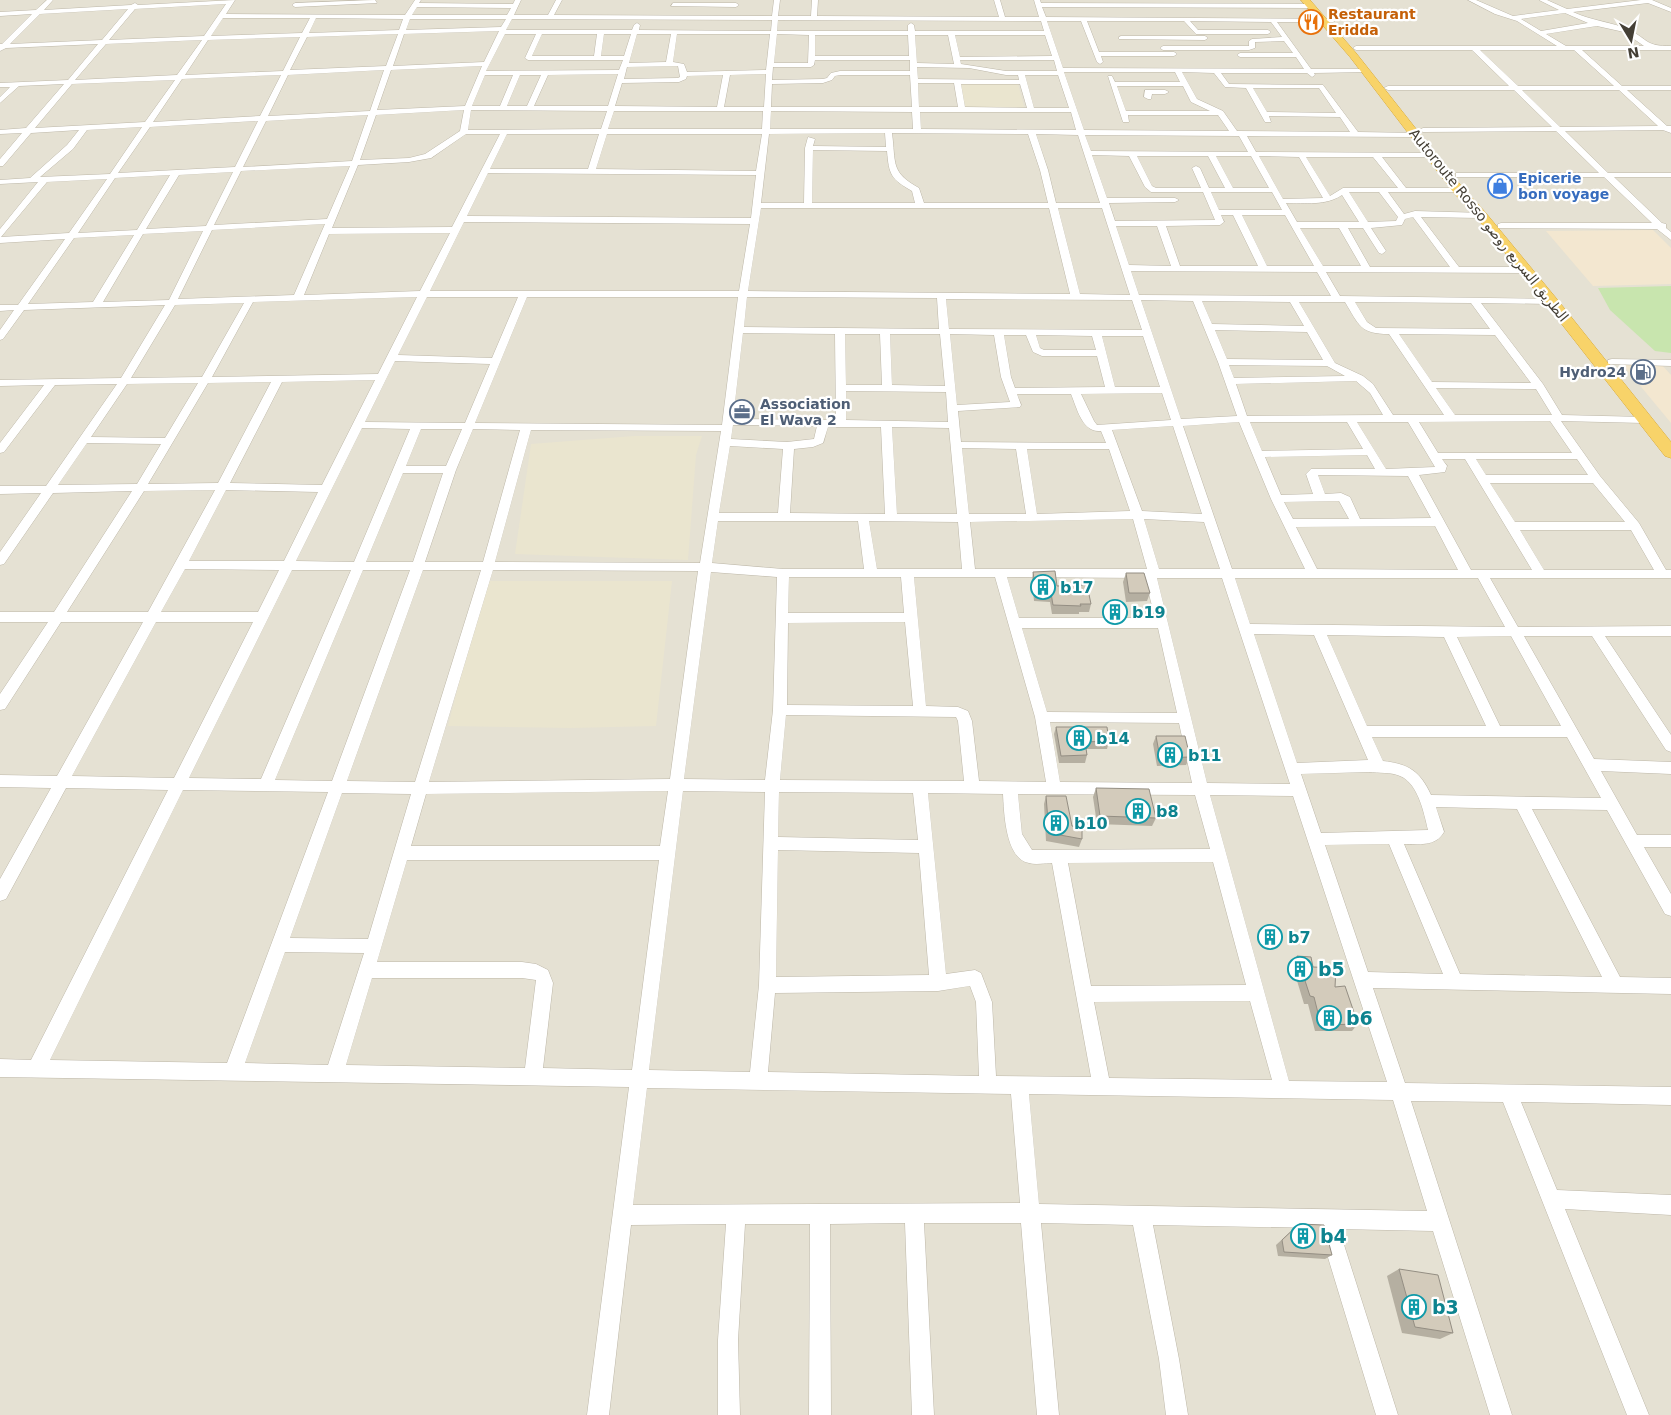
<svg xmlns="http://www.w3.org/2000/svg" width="1671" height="1415" font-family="'DejaVu Sans',Vazirmatn,sans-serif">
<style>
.residential{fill:#e5e1d3}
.commercial{fill:#f3e7d0}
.education{fill:#eae5cf}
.green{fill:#c8e5ae}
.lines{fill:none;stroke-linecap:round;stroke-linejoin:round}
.minor-casing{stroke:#bdb7a8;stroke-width:1}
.highway-casing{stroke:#d7a939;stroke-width:1}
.minor{fill:#fff;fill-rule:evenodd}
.highway{fill:#f8d369;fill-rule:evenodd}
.wall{fill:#b5afa1}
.building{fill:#d3cbbb;stroke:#948e83}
.labels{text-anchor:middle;stroke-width:4.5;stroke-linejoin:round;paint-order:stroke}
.far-food-label{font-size:14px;font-weight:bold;fill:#c56008;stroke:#fff;text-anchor:start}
.far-shop-label{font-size:14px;font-weight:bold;fill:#366cbe;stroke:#fff;text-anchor:start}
.far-street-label{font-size:14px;fill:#443f35;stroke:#fff}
.far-service-label{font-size:14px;font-weight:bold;fill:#4e5e75;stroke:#fff;text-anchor:end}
.culture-label{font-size:16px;font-weight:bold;fill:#0d838f;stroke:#fff;text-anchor:start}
.near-culture-label{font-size:19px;font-weight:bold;fill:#0d838f;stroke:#fff;text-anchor:start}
</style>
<rect width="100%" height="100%" fill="#f2efe5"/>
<rect class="residential" x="0" y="0" width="1671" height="1415"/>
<g class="commercial">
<polygon points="1653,230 1671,248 1671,284 1593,286 1546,231"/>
<polygon points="1623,365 1662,365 1671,375 1671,423"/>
</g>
<g class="education">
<polygon points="961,84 1018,84 1025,110 965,110"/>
<polygon points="634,436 702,436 696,455 688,560 515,554 531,444"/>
<polygon points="485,581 672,581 656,726 571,728 448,726"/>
</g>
<polygon class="green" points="1671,286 1671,353 1655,351 1610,310 1598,288"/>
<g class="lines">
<defs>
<g id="minor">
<path d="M47 0H53L44 10 131 5 135 3 138 5 235 0 226 14 405 15 415 0H421L419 3 513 4 515 0H521L514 15H548L556 0H562L554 15 772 16 774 0H780L778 16H811L812 0H818L817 16 999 17 994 0H1000L1005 17H1039L1034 0H1040L1041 3 1311 4 1314 6 1311 8 1042 7 1046 17 1335 19V21L1333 22H1277L1311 69H1365L1367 70V72L1314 73 1315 75 1312 77 1307 73H1221L1229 84 1323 85 1358 132 1416 133 1420 135 1416 137 1247 136 1256 152 1434 153 1435 155 1431 157H1382L1406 188H1458L1462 190 1458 192H1388L1404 214 1415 211 1484 213V217L1481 218 1421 217 1459 267H1526L1531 270 1526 273 1326 272 1340 296 1554 299V303L1551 304 1481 303 1543 384 1562 415 1644 417 1649 420 1644 423 1561 421 1600 476 1639 523 1666 570H1671V578H1490L1518 627 1671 626V636H1605L1671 735V752L1666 750 1592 636H1524L1594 759 1671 762V774L1601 771 1637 835H1671V847H1644L1671 894V916L1665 914 1607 810 1532 809 1620 977 1671 978V994L1373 988 1405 1083 1671 1087V1105L1521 1102 1557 1190 1671 1195V1215L1565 1209 1649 1415H1627L1503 1102 1411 1101 1512 1415H1490L1433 1231 1339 1229 1398 1415H1376L1319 1228 1153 1225 1179 1359 1188 1415H1166L1159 1359 1133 1225 1041 1223 1059 1415H1037L1021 1223H924L934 1415H912L905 1223 830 1224 831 1415H809L810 1224H745L738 1340 740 1415H718V1340L726 1224 631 1225 609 1415H587L629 1087 0 1077V1059L31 1060 168 790 66 788 6 899 0 901V879L51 788 0 787V775L57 776 143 622H61L5 709 0 710V694L48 622H0V612H54L132 491 53 493 4 564 0 565V552L41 493 0 494V486H46L117 384 55 385 4 452 0 453V443L44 385 0 386V380L121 378 165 305 24 310 3 339 0 340V330L14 310 0 311V305H18L65 239 0 243V229L38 182 0 184V180L30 178 67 145 79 130 31 133 3 166H0V159L22 133 0 134V130L26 128 64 84 19 86 0 103V97L10 87H0V83L68 80 98 44 6 48 0 51V44H2L32 14 0 16V12L36 10ZM226 4 204 36 109 40 135 9ZM417 7 511 8 507 15H412ZM128 9 102 40 10 44 40 14ZM223 18H310L302 33 211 36ZM316 18 403 19 399 30 309 33ZM410 19H506L501 27 406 30ZM512 19 772 20 771 31 639 30 640 25 637 23 634 25 632 30H506ZM778 20 1041 21 1044 31H915L914 25 911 23 908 25V31H777ZM1047 21H1081L1097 62 1100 64 1103 62 1101 56H1174L1177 54 1174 52H1099L1087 21H1184L1196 34H1268L1271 32 1268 30H1198L1190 21 1271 22 1282 37 1252 39 1249 41V46H1163L1160 48 1163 50H1249L1255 48V42L1284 41 1293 53H1240L1237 55 1240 57H1296L1304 69 1063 68ZM499 31 484 62 393 66 404 34ZM398 34 386 66 290 70 307 37ZM505 34H536L525 58 528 60H623L619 70 486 71ZM542 34H597L594 56H532ZM604 34H631L624 56H601ZM637 34H671L666 62 629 63ZM677 34H770L766 70 687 72 684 64 673 62ZM777 34 809 35 808 63H774ZM815 35H908L909 56H815ZM915 35H948L954 64 917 63ZM955 35H1045L1052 56 960 57ZM300 37 283 71 185 75 208 40ZM202 40 177 75 75 80 106 44ZM815 60H910V71H840L831 73 827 78 823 79 772 80 773 67H811L814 65ZM960 60H1054L1057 71H1006L961 64ZM482 66 465 106 377 110 391 70ZM678 66 680 77 678 78 624 79 627 67ZM917 67 969 68 1006 75H1018L1019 80 918 79ZM384 70 370 111 268 116 288 75ZM1064 72H1175L1180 82H1115L1112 76H1108L1123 122H1129L1128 115H1218L1229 131 1084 130ZM1182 72 1214 73 1225 87 1246 88 1265 122H1271L1269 116 1340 117 1350 132 1237 131 1223 111 1197 99ZM618 74 608 106H534L548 75ZM766 74 764 107H724L730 75ZM281 75 260 116 153 122 182 79ZM485 75H513L500 106H472ZM520 75H541L527 106H507ZM723 75 717 107 615 106 622 83 679 82 686 79 687 76ZM840 75H910L912 107H771L772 84 823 83 832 80 835 76ZM1025 75H1058L1069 108H1034ZM175 80 145 122 35 128 72 84ZM918 83H954L958 107H919ZM961 84H1020L1027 108 965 107ZM1117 86H1183L1191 102 1210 111H1126ZM1253 88H1319L1336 113 1267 112ZM464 110 460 131 425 154 409 158 360 160 376 115ZM471 110 607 111 601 129 468 130ZM614 111H763L762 129H608ZM771 111 912 112 913 129H770ZM920 112H1071L1076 130 921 129ZM368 115 352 161 243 167 266 121ZM258 121 235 167 118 173 150 127ZM142 127 110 174 40 177 73 149 87 130ZM885 133 886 147 813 146 815 139 808 137 805 148 804 203H761L769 134ZM892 133 1028 134 1040 170 1048 203H924L919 188C890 172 896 163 892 133ZM466 134H500L452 227 332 228 358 165 409 162 431 158ZM507 134H599L588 169H490ZM607 134H762L756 171 596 169ZM1036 134 1078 135 1100 203H1056L1048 170ZM1085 135 1239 136 1248 152 1091 151ZM813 150 887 151C889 175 891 179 912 191L915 203H812ZM1092 155 1129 156 1145 187 1151 192H1203L1215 220 1115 221 1109 203 1175 202 1179 200 1175 198H1107ZM1137 156H1208L1225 188H1209L1200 168 1196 166 1192 168 1201 188H1156L1152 186ZM1216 156H1251L1269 188H1233ZM1259 156 1299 157 1323 198 1283 199ZM1306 157H1373L1398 188H1343L1330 196ZM350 166 327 219 214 225 241 171ZM233 172 206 226 146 229 179 175ZM488 173 756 175 751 218 467 216ZM170 175 137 230 78 233 115 178ZM107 179 69 233 1 237 47 182ZM1211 192H1272L1282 210H1219ZM1349 192H1379L1398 217 1396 221 1368 222ZM1342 195 1359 222H1297L1286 203C1305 203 1326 206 1342 195ZM761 208H1049L1070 294 748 291ZM1058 208H1102L1130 295 1080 294ZM1221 215H1233L1258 266H1180L1166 226 1220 225 1224 222ZM1242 215H1285L1314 266H1267ZM1413 217 1450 267H1370L1348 228H1363L1379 253 1382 254 1386 251 1371 228 1402 225 1405 219ZM464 222 750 224 739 291H430ZM325 224 294 295 178 299 212 230ZM1116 226H1157L1171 266 1129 265ZM1300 228H1339L1361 266H1323ZM203 231 169 300 103 302 143 234ZM450 233 420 291 304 295 329 234ZM134 235 93 302 28 304 74 238ZM1131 271 1317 272 1331 296 1139 295ZM417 297 378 374 212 377 253 302ZM427 297H518L492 358 398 355ZM527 297H738L722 425 475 423ZM747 297 937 298 939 329 744 327ZM946 299 1132 300 1142 330 949 329ZM1141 300 1193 301 1218 362 1237 416 1181 419ZM1202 301 1290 302 1304 326 1212 324ZM1299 302H1345C1359 325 1360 334 1389 334L1444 415H1393L1373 384 1363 376 1335 363ZM1355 302 1471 303 1490 329 1376 328 1367 322ZM244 303 202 377 131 378 175 305ZM1215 330 1307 332 1323 360 1227 359ZM743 333 835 334 836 420 733 419ZM845 334H880L882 385H846ZM890 334H940L945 386 892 385ZM950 334 994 335 1001 377 1010 402 957 405ZM1399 334 1495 335 1531 383 1432 382ZM1004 335H1026L1033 352 1042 356H1097L1105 387 1015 388 1011 377ZM1036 335 1092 336 1096 350H1044L1040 348ZM1102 336H1143L1160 387H1115ZM395 361 490 364 465 423 365 422ZM1229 365 1327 366 1345 376 1234 378ZM375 380 322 485 230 483 282 382ZM1356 381 1370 393 1383 415 1247 416 1236 384ZM271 382 218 483 148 484 208 383ZM198 383 165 438 91 437 127 384ZM1436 388 1536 389 1552 415H1455ZM846 391 946 392 948 422 846 420ZM1162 393 1171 420 1097 425 1094 421 1081 394ZM1017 394H1071C1077 408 1082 433 1101 431L1106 443 961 442 958 411 1020 407 1021 405ZM1550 421 1572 453H1438L1419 422ZM1239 422 1271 499 1305 569H1232L1183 426ZM1250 422H1347L1363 449 1262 451ZM1357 422H1408L1435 467 1386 469ZM733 425 817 426 814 439 787 442 731 439ZM1173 426 1202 514 1142 511 1112 430ZM828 427H881L885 514 790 513 794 449 813 447 823 443ZM892 427 949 428 957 514H897ZM362 428 410 429 354 562 296 561ZM421 429H462L446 466H406ZM473 429 520 430 483 562H425L456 470ZM531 430 721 431 700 563 495 562ZM87 443 161 444 137 484 58 485ZM730 446 783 449 778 513H719ZM962 448 1016 449 1026 514H969ZM1027 449H1109L1130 511 1037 514ZM1367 455 1375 469H1311L1306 474 1313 494 1281 495 1265 457ZM1442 459H1465L1532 570H1471L1419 475 1445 472 1447 466ZM1476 459H1577L1588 475H1486ZM403 473H443L413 562H366ZM1318 475 1408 476 1431 518 1360 519 1350 497 1341 493 1325 494ZM1490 483H1593L1625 522H1515ZM215 490 148 612H67L144 491ZM226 490 318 492 284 561H189ZM1339 501 1349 519H1293L1284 502ZM1133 519 1147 569H975L970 522ZM1144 519 1204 522 1220 569H1159ZM718 521H858L864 569H783L712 563ZM869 521 958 522 962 569H877ZM1435 526 1458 570 1317 569 1296 527ZM1520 530H1631L1654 570H1544ZM185 569 279 570 258 612H161ZM292 570H351L261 779 189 778ZM363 570H410L332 781 275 780ZM423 570H481L415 782 347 781ZM493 570 698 571 670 779 429 782ZM711 572 777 577 773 710 765 780 684 779ZM789 577H901L904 613H788ZM914 577H995L1035 717 1046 782 979 781 972 721 968 711 958 707 926 706ZM1007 577 1145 578 1155 618H1019ZM1157 578H1222L1290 784 1207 783ZM1235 578H1478L1505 627 1250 624ZM156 622H253L174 778 72 776ZM905 622 913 706 787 705 788 623ZM1022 628H1158L1177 713 1047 712ZM1254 634 1314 635 1368 760 1297 763ZM1327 635 1444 637 1486 726H1367ZM1511 636 1561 726H1500L1457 637ZM786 715 956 717 958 721 964 781 780 780ZM1050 722 1179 723 1192 783 1060 782ZM1372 737H1567L1601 798 1431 795C1420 771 1409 764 1383 761ZM1369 772C1379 773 1391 772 1400 776 1418 783 1424 813 1428 830L1321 833 1301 774ZM183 790 328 792 227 1063 50 1060ZM668 791 660 846H411L426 794ZM683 791 765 792 759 985 750 1072 649 1070ZM779 792 913 793 918 840 778 837ZM342 793 411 794 368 939 290 938ZM928 793 1003 794C1004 811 1005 859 1029 863 1036 865 1045 863 1052 863L1091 1077 996 1076 992 1002 981 973 975 970 946 974ZM1018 794 1195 795 1210 849 1032 850 1022 834ZM1210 795 1293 796 1387 1082 1289 1081ZM1436 807 1517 809 1602 977 1460 974 1404 844C1418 844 1436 847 1444 832ZM1389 844 1443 974 1368 972 1325 845ZM778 850 919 853 929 975 776 977ZM407 860H659L632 1070 543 1068 553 983 548 970 536 964 522 962H377ZM1213 862 1246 985 1091 986 1068 863ZM285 952 364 953 328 1065 245 1063ZM372 978H522L536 980 525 1068 346 1065ZM970 986 976 1002 979 1076 768 1072 775 993 938 991ZM1250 1001 1272 1080 1109 1078 1094 1002ZM647 1088 1011 1094 1020 1203 633 1205ZM1029 1094 1393 1100 1427 1211 1039 1204Z"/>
<polygon points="375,0 377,3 295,7 292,5 295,3"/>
<path d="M1468 0H1476L1513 16 1559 10 1539 0H1547L1567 9 1641 0H1652L1671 8V12L1648 3 1573 12C1592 21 1613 22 1629 30 1650 40 1644 46 1671 46V50H1582L1622 86H1671V90H1627L1667 126H1671V133L1663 130 1565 131 1608 173H1671V177H1614L1662 223 1666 224V228L1671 232V240L1657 229 1498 228V224L1501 223H1652L1604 177H1456V173H1599L1556 131 1423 132 1419 130 1423 128 1552 127 1514 90H1388L1384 88 1388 86H1509L1472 50H1356L1353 48 1356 46H1557L1517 21 1495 14ZM1565 13 1588 23 1541 31 1521 19ZM1597 26 1624 32 1644 46H1566L1546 34ZM1480 50H1574L1614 86H1518ZM1522 90H1619L1658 126 1560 127Z"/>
<polygon points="673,3 736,3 739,5 736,7 671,6"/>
<polygon points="1121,36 1205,36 1208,38 1205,40 1119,39 1119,37"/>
<polygon points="1145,90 1165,90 1169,92 1165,94 1152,94 1151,99 1148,99 1144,97"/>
<polygon points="1612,359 1671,360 1671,366 1608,364 1608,360"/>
</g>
<polygon id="highway" points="1301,0 1310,0 1356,53 1462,187 1485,212 1556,298 1671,442 1671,458 1665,456 1546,304 1477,218 1454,193 1350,57"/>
</defs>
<use href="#minor" class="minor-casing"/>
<use href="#highway" class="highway-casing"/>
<use href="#minor" class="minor"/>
<use href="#highway" class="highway"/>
</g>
<g class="wall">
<polygon points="1033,572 1057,586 1091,604 1089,612 1079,612 1079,614 1052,614 1050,602 1034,601 1032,580"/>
<polygon points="1126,573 1150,593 1147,601 1126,602 1123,582"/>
<polygon points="1056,727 1109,741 1107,749 1086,749 1087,755 1085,763 1059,763 1054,734"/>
<polygon points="1156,736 1190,757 1186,765 1157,766 1153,744"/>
<polygon points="1096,788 1156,818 1152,826 1097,824 1093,797"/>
<polygon points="1046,796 1072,826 1082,839 1079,847 1046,841 1044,804"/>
<polygon points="1297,956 1313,967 1358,1024 1352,1031 1315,1031 1308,1004 1304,1004 1292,964"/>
<polygon points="1299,1224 1332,1255 1325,1259 1278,1256 1276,1245"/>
<polygon points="1399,1269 1453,1333 1440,1339 1402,1333 1387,1276"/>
</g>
<g class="building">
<polygon points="1055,571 1057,586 1087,585 1091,604 1080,604 1081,606 1053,605 1051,593 1036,592 1033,572"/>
<polygon points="1126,573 1144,573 1150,593 1129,593"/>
<polygon points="1056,727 1107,727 1109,741 1085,742 1087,755 1061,756"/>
<polygon points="1156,736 1185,736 1190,757 1160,758"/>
<polygon points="1096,788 1149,789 1156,818 1100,816"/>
<polygon points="1046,796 1066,796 1072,826 1082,828 1082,839 1049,833"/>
<polygon points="1297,956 1311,957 1313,967 1336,968 1335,987 1345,986 1358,1024 1321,1025 1314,997 1310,996"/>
<polygon points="1299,1224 1324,1225 1332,1255 1284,1252 1282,1240"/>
<polygon points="1399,1269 1438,1275 1453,1333 1415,1327"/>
</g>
<defs>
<symbol id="restaurant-ring" viewBox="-11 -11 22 22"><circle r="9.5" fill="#fff" stroke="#e8710a" stroke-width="1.5"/><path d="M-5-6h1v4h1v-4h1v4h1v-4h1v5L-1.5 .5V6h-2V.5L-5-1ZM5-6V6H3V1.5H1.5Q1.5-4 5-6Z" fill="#e8710a"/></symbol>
<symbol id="shop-ring" viewBox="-11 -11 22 22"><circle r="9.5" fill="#fff" stroke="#3f7fe0" stroke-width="1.5"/><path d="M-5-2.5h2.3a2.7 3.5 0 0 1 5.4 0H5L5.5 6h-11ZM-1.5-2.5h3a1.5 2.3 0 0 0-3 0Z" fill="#3f7fe0"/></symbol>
<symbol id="fuel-ring" viewBox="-11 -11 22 22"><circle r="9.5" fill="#fff" stroke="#5c6f8a" stroke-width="1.5"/><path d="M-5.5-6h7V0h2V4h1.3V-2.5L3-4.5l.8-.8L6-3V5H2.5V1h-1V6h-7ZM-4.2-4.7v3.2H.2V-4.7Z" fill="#5c6f8a"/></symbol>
<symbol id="office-ring" viewBox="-11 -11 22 22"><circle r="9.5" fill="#fff" stroke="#5c6f8a" stroke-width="1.5"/><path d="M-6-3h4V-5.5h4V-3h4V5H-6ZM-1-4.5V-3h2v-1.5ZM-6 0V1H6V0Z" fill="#5c6f8a"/></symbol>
<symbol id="building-ring" viewBox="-11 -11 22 22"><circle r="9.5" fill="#fff" stroke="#0f9aa8" stroke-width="1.5"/><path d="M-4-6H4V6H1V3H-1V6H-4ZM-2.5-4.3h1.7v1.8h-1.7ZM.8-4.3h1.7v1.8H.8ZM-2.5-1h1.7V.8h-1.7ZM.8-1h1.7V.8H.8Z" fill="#0f9aa8"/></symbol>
</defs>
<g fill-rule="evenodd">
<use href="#restaurant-ring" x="1297" y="8" width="28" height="28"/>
<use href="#shop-ring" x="1486" y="172" width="28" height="28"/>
<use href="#fuel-ring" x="1629" y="358" width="28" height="28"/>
<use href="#office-ring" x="728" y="398" width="28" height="28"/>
<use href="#building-ring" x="1029" y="573" width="28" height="28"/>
<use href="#building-ring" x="1101" y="598" width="28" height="28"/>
<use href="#building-ring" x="1065" y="724" width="28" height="28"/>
<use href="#building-ring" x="1156" y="741" width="28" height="28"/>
<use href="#building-ring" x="1124" y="797" width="28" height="28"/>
<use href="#building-ring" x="1042" y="809" width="28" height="28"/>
<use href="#building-ring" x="1256" y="923" width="28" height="28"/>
<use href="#building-ring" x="1286" y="955" width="28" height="28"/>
<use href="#building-ring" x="1315" y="1004" width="28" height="28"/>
<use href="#building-ring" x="1289" y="1222" width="28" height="28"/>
<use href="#building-ring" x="1400" y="1293" width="28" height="28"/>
</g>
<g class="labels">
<g class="far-food-label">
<text x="1328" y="19">Restaurant<tspan x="1328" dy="16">Eridda</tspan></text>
</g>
<g class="far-shop-label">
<text x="1518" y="183">Epicerie<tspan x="1518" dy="16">bon voyage</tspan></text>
</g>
<g class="far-street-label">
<text transform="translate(1489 225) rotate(51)" y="5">Autoroute Rosso الطريق السريع روصو</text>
</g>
<g class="far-service-label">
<text x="1626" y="377">Hydro24</text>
<text x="760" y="409" text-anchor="start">Association<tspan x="760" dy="16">El Wava 2</tspan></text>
</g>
<g class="culture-label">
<text x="1060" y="593">b17</text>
<text x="1132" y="618">b19</text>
<text x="1096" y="744">b14</text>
<text x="1188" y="761">b11</text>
<text x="1156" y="817">b8</text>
<text x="1074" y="829">b10</text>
<text x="1288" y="943">b7</text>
</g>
<g class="near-culture-label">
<text x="1318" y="976">b5</text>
<text x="1346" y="1025">b6</text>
<text x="1320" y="1243">b4</text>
<text x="1432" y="1314">b3</text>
</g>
</g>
<g transform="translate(1631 40) rotate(170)" stroke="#ffffff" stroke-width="4" paint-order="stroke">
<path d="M0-4L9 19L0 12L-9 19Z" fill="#443f35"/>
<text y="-8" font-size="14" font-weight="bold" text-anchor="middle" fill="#443f35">N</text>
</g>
</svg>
